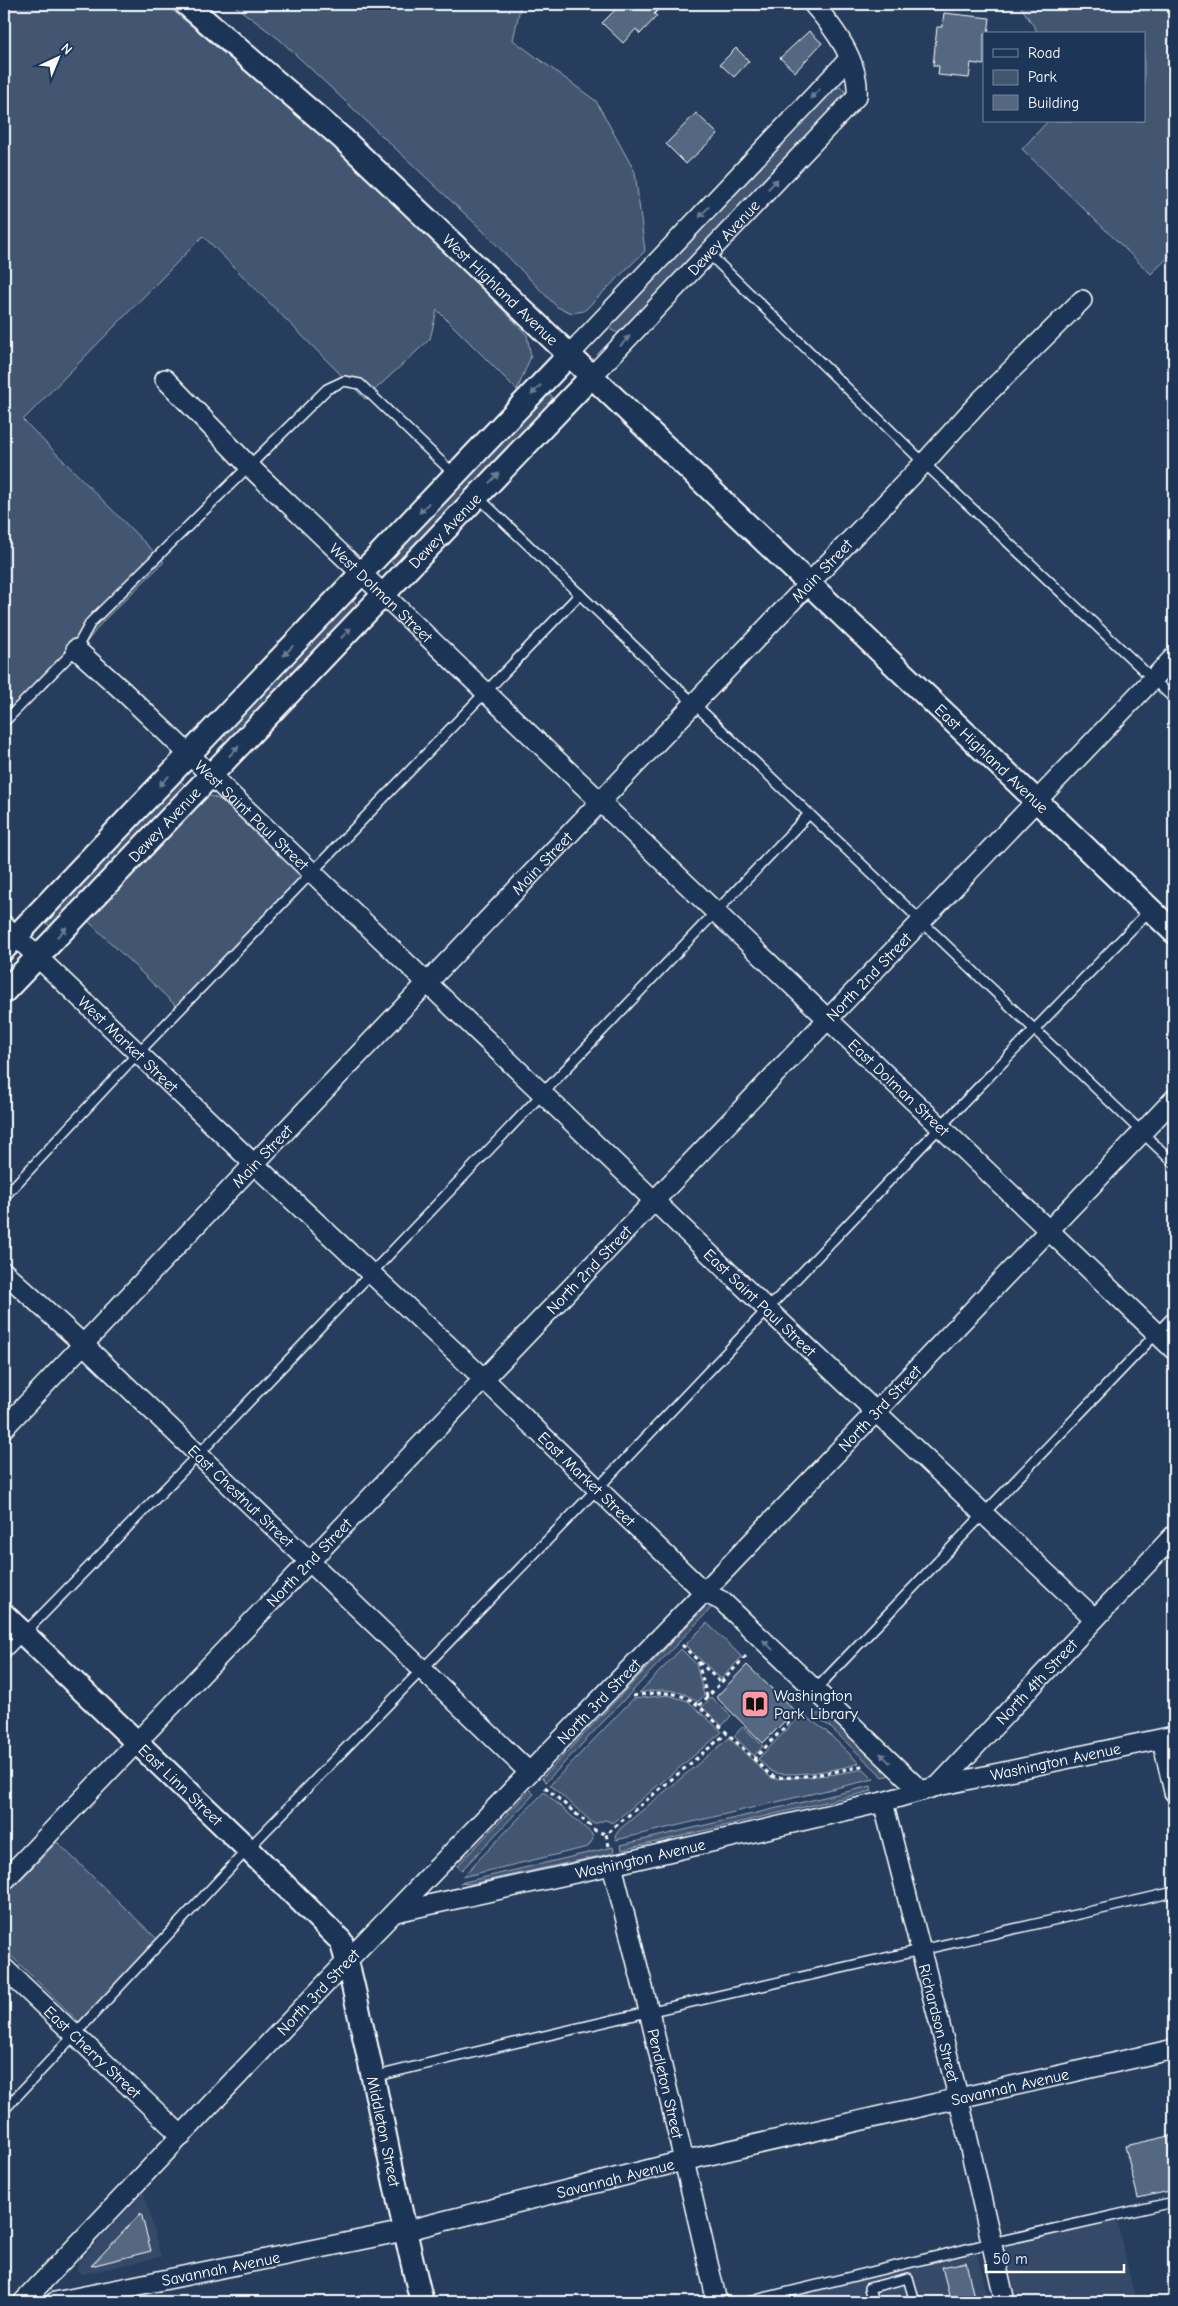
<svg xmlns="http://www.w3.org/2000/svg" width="1178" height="2306" font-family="'Comic Neue',sans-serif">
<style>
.built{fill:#344a68}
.green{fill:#425672;stroke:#a0aab8}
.building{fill:#556781;stroke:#fff}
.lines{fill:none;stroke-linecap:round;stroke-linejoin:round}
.service-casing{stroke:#fff;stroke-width:12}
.minor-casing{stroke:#fff;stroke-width:22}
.tertiary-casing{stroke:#fff;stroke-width:26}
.path{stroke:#fff;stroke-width:3;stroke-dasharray:4 4;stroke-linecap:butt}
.service{stroke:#1d3557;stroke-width:9}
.minor{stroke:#1d3557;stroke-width:19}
.tertiary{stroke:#1d3557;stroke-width:22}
.oneway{fill:#6c7c92}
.labels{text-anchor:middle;stroke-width:4;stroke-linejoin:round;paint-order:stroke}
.street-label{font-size:16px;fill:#fff;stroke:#1d3557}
.poi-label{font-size:16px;fill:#fff;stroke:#1d3557;text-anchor:start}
</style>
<rect width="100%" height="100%" fill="#263d5e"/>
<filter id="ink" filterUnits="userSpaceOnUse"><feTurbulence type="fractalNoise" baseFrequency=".02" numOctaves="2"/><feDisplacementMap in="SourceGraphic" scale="10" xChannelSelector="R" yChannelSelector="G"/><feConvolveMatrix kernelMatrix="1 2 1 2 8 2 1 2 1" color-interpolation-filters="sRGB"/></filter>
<g filter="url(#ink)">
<g class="built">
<polygon points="144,2192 161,2257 83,2274 77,2271 78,2262"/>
<polygon points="1117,2221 1136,2302 1015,2302 1002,2247"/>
<polygon points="977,2253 989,2302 771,2302"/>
</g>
<g class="green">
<polygon points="4,4 165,4 315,129 418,221 527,335 531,356 517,390 437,310 430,339 365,399 203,236 23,420 164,562 103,621 72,661 4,729"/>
<polygon points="232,4 521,4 513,40 596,101 635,172 645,251 584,311 572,313 557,307 481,229 279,39"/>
<polygon points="1019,4 1174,4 1174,252 1151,274 1022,149 1048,121 1144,121 1144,34 1039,34"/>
<polygon points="840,87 845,91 844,97 618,333 611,330 607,324 833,89"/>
<polygon points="547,392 552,396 552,404 400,562 394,564 389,560"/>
<polygon points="352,599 356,603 354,610 232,740 225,742 219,737"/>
<polygon points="179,780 184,784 184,790 56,923 51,927 45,922"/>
<polygon points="211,796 223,801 302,877 176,1006 85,918 201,798"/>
<polygon points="710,1604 715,1604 546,1782 542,1778 706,1606"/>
<polygon points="707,1623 742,1657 721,1679 685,1645"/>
<path d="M681 1649 696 1664 704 1695 698 1702C679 1688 661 1688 639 1693Z"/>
<polygon points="668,1695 688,1701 722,1732 613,1823 605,1820 594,1824 550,1785 633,1699"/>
<polygon points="711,1697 731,1716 722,1726 702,1707"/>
<polygon points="829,1712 893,1774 883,1777 829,1726 812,1715"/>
<path d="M802 1714 825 1730 859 1763C846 1769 786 1778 773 1772 767 1769 763 1763 758 1759Z"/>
<polygon points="743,1726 763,1746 754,1756 734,1736"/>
<polygon points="729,1738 770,1777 775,1779 829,1775 864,1769 874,1779 616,1840 615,1836 620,1829"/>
<polygon points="871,1786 872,1791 622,1850 621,1845"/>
<polygon points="530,1790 534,1794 462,1870 457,1866"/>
<polygon points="544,1792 592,1834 593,1839 588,1847 462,1877"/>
<polygon points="57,1842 157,1939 79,2022 4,1949 4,1897"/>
<polygon points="613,1847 614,1853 470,1884 460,1883"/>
</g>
<g class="building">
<polygon points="621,4 664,4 654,14 657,16 640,34 636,29 623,43 602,23"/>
<polygon points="944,13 990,18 988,34 984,34 984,65 971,63 969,78 938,75 939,66 933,66 937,27 942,27"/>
<polygon points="809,31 822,43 795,72 780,58"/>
<polygon points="736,48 749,61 734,77 720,64"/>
<polygon points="696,113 718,134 686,164 666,144"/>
<polygon points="747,1665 795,1711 763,1743 716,1697"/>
<polygon points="1174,2135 1174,2190 1138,2198 1125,2146"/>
<polygon points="141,2213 151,2251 91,2266"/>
<polygon points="966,2262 975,2302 951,2302 942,2267"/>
</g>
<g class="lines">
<defs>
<g id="service">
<polyline points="708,253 924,463 1174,699"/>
<polyline points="477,496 1174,1163"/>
<polyline points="4,722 76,649 91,622 327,389 344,381 360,384 455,475"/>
<polyline points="4,1197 138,1053 580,594"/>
<polyline points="4,1654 197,1456 809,814"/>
<polyline points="815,1690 1174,1315"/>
<path d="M373 2077C639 2011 907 1955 1174 1892"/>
<polyline points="4,2110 248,1849 597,1489 941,1126 1150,910"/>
<polyline points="747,2302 991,2243 1174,2202"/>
<polyline points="873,2302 869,2288 908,2278 915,2302"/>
</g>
<g id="minor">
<polyline points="569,355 849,59"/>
<path id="s1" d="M592 376 857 96C860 62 834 28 813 4"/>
<path id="s2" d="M165 379 249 466 1174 1350"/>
<path id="s3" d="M76 649 124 692 768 1310 1095 1619"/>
<path id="s4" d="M4 925 254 1164 484 1379 704 1592 722 1601 921 1791"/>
<path id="s5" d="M4 1272 83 1344 529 1772"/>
<path id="s6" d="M4 1428 254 1164 924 463 978 403 1082 300"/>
<polyline points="1162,1739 1174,1792"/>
<path id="s7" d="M938 1786 1174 1736"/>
<path id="s8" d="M883 1802 959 2100 1005 2302"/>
<path id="s9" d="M612 1865 649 2011 717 2302"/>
<path id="s10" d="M4 1881 1174 657"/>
<path id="s11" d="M396 1912 621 1863 883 1802 938 1786 1174 1535"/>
<path id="s12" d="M4 1968 182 2136"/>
<path id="s13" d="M23 2302 347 1961 704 1592 1174 1099"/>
<path id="s14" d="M55 2302 404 2231 683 2161 1174 2049"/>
</g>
<g id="tertiary">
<path id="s15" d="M186 4 343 139 1174 932"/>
<polyline points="4,949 569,355"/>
<path id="s16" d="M4 992 592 376"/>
<path id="s17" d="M4 1615 248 1849 341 1941C352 1975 358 2010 366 2045 385 2131 400 2217 422 2302"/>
</g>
</defs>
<use href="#service" class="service-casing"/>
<use href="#minor" class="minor-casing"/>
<use href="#tertiary" class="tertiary-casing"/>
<g class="path">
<polyline points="682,1645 721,1683"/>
<polyline points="746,1656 699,1706 754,1759 802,1709"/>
<polyline points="698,1662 707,1697"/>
<path d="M633 1696C657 1692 679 1689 699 1706"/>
<path d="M754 1759C760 1765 767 1774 775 1777 791 1780 848 1770 865 1765"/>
<polyline points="545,1787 596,1831 606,1834"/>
<polyline points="609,1846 606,1834 727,1733"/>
</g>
<use href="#service" class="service"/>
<use href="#minor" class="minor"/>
<use href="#tertiary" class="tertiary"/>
</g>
<defs><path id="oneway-solid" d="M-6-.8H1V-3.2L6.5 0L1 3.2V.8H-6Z" transform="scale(1.25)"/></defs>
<g class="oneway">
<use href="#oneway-solid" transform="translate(815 94) rotate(134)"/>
<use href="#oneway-solid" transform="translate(773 184) rotate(-46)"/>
<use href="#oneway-solid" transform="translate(704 212) rotate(133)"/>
<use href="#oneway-solid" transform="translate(625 341) rotate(-47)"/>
<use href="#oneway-solid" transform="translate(536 390) rotate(134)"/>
<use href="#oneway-solid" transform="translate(494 478) rotate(-46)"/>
<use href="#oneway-solid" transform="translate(424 508) rotate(133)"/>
<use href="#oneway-solid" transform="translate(346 633) rotate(-47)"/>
<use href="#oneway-solid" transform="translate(288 651) rotate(134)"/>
<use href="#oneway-solid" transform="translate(234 751) rotate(-47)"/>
<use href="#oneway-solid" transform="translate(164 781) rotate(134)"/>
<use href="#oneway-solid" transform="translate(62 932) rotate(-46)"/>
<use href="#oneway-solid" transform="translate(768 1645) rotate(-136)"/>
<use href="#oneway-solid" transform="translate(885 1758) rotate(-136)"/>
</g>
</g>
<defs>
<symbol id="library-square" viewBox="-11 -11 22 22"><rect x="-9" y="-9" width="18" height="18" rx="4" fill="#ff9aa2" stroke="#1d3557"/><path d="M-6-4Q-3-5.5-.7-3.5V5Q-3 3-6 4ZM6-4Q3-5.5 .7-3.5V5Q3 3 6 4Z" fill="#111"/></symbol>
</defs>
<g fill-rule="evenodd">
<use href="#library-square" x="739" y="1688" width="32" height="32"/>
</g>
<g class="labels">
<g class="street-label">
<text dy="6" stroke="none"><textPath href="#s1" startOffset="191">Dewey Avenue</textPath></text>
<text dy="6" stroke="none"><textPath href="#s15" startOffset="425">West Highland Avenue</textPath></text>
<text dy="6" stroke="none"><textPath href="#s16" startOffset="638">Dewey Avenue</textPath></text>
<text dy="6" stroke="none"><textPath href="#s6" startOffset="1185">Main Street</textPath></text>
<text dy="6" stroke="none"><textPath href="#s2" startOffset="304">West Dolman Street</textPath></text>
<text dy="6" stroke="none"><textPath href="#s15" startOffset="1104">East Highland Avenue</textPath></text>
<text dy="6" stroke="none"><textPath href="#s3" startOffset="242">West Saint Paul Street</textPath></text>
<text dy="6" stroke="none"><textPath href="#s16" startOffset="232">Dewey Avenue</textPath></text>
<text dy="6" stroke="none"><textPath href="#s6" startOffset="780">Main Street</textPath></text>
<text dy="6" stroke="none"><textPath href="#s10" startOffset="1251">North 2nd Street</textPath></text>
<text dy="6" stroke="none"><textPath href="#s4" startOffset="172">West Market Street</textPath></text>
<text dy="6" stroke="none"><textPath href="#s2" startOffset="1020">East Dolman Street</textPath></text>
<text dy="6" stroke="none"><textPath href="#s6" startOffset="375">Main Street</textPath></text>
<text dy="6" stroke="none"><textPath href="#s10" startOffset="846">North 2nd Street</textPath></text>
<text dy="6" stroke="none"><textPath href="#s3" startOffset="946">East Saint Paul Street</textPath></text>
<text dy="6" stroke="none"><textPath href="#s13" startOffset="1238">North 3rd Street</textPath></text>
<text dy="6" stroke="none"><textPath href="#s4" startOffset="804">East Market Street</textPath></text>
<text dy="6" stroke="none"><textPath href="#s5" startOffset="326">East Chestnut Street</textPath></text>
<text dy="6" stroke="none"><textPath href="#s10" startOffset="441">North 2nd Street</textPath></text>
<text dy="6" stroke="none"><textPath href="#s11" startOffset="700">North 4th Street</textPath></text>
<text dy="6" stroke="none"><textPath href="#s13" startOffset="832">North 3rd Street</textPath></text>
<text dy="6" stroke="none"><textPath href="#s7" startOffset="120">Washington Avenue</textPath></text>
<text dy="6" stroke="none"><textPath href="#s17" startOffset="245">East Linn Street</textPath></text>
<text dy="6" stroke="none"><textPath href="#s11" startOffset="250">Washington Avenue</textPath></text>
<text dy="6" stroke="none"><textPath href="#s13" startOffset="428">North 3rd Street</textPath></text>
<text dy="6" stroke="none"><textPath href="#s8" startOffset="228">Richardson Street</textPath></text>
<text dy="6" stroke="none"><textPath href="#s12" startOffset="122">East Cherry Street</textPath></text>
<text dy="6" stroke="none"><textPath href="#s9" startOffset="225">Pendleton Street</textPath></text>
<text dy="6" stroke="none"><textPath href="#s14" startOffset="979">Savannah Avenue</textPath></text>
<text dy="6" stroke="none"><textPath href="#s17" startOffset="664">Middleton Street</textPath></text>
<text dy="6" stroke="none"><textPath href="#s14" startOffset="574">Savannah Avenue</textPath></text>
<text dy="6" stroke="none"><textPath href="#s14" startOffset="169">Savannah Avenue</textPath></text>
</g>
<g class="poi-label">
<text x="774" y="1701">Washington<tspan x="774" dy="18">Park Library</tspan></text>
</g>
</g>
<rect width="1178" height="2306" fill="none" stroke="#1d3557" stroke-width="20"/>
<rect x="10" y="10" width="1158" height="2286" fill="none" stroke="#fff" stroke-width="2" filter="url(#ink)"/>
<rect x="983" y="32" width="162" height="90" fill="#1d3557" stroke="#77869a"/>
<rect x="993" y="49" width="25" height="8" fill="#1d3557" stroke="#77869a"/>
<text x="1028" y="58" font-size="15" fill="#ffffff">Road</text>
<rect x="993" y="70" width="25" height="15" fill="#425672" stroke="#77869a"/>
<text x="1028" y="82" font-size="15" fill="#ffffff">Park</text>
<rect x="993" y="95" width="25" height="15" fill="#556781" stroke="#77869a"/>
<text x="1028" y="108" font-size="15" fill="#ffffff">Building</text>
<g transform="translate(58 58) rotate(44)" stroke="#1d3557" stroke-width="4" paint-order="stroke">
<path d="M0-4L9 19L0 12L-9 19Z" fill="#ffffff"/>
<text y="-8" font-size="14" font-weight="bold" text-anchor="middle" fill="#ffffff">N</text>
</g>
<path d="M986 2264v8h138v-8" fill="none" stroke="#ffffff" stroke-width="2.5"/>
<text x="993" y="2264" font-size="15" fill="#ffffff" stroke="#1d3557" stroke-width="4" paint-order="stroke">50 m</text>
</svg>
